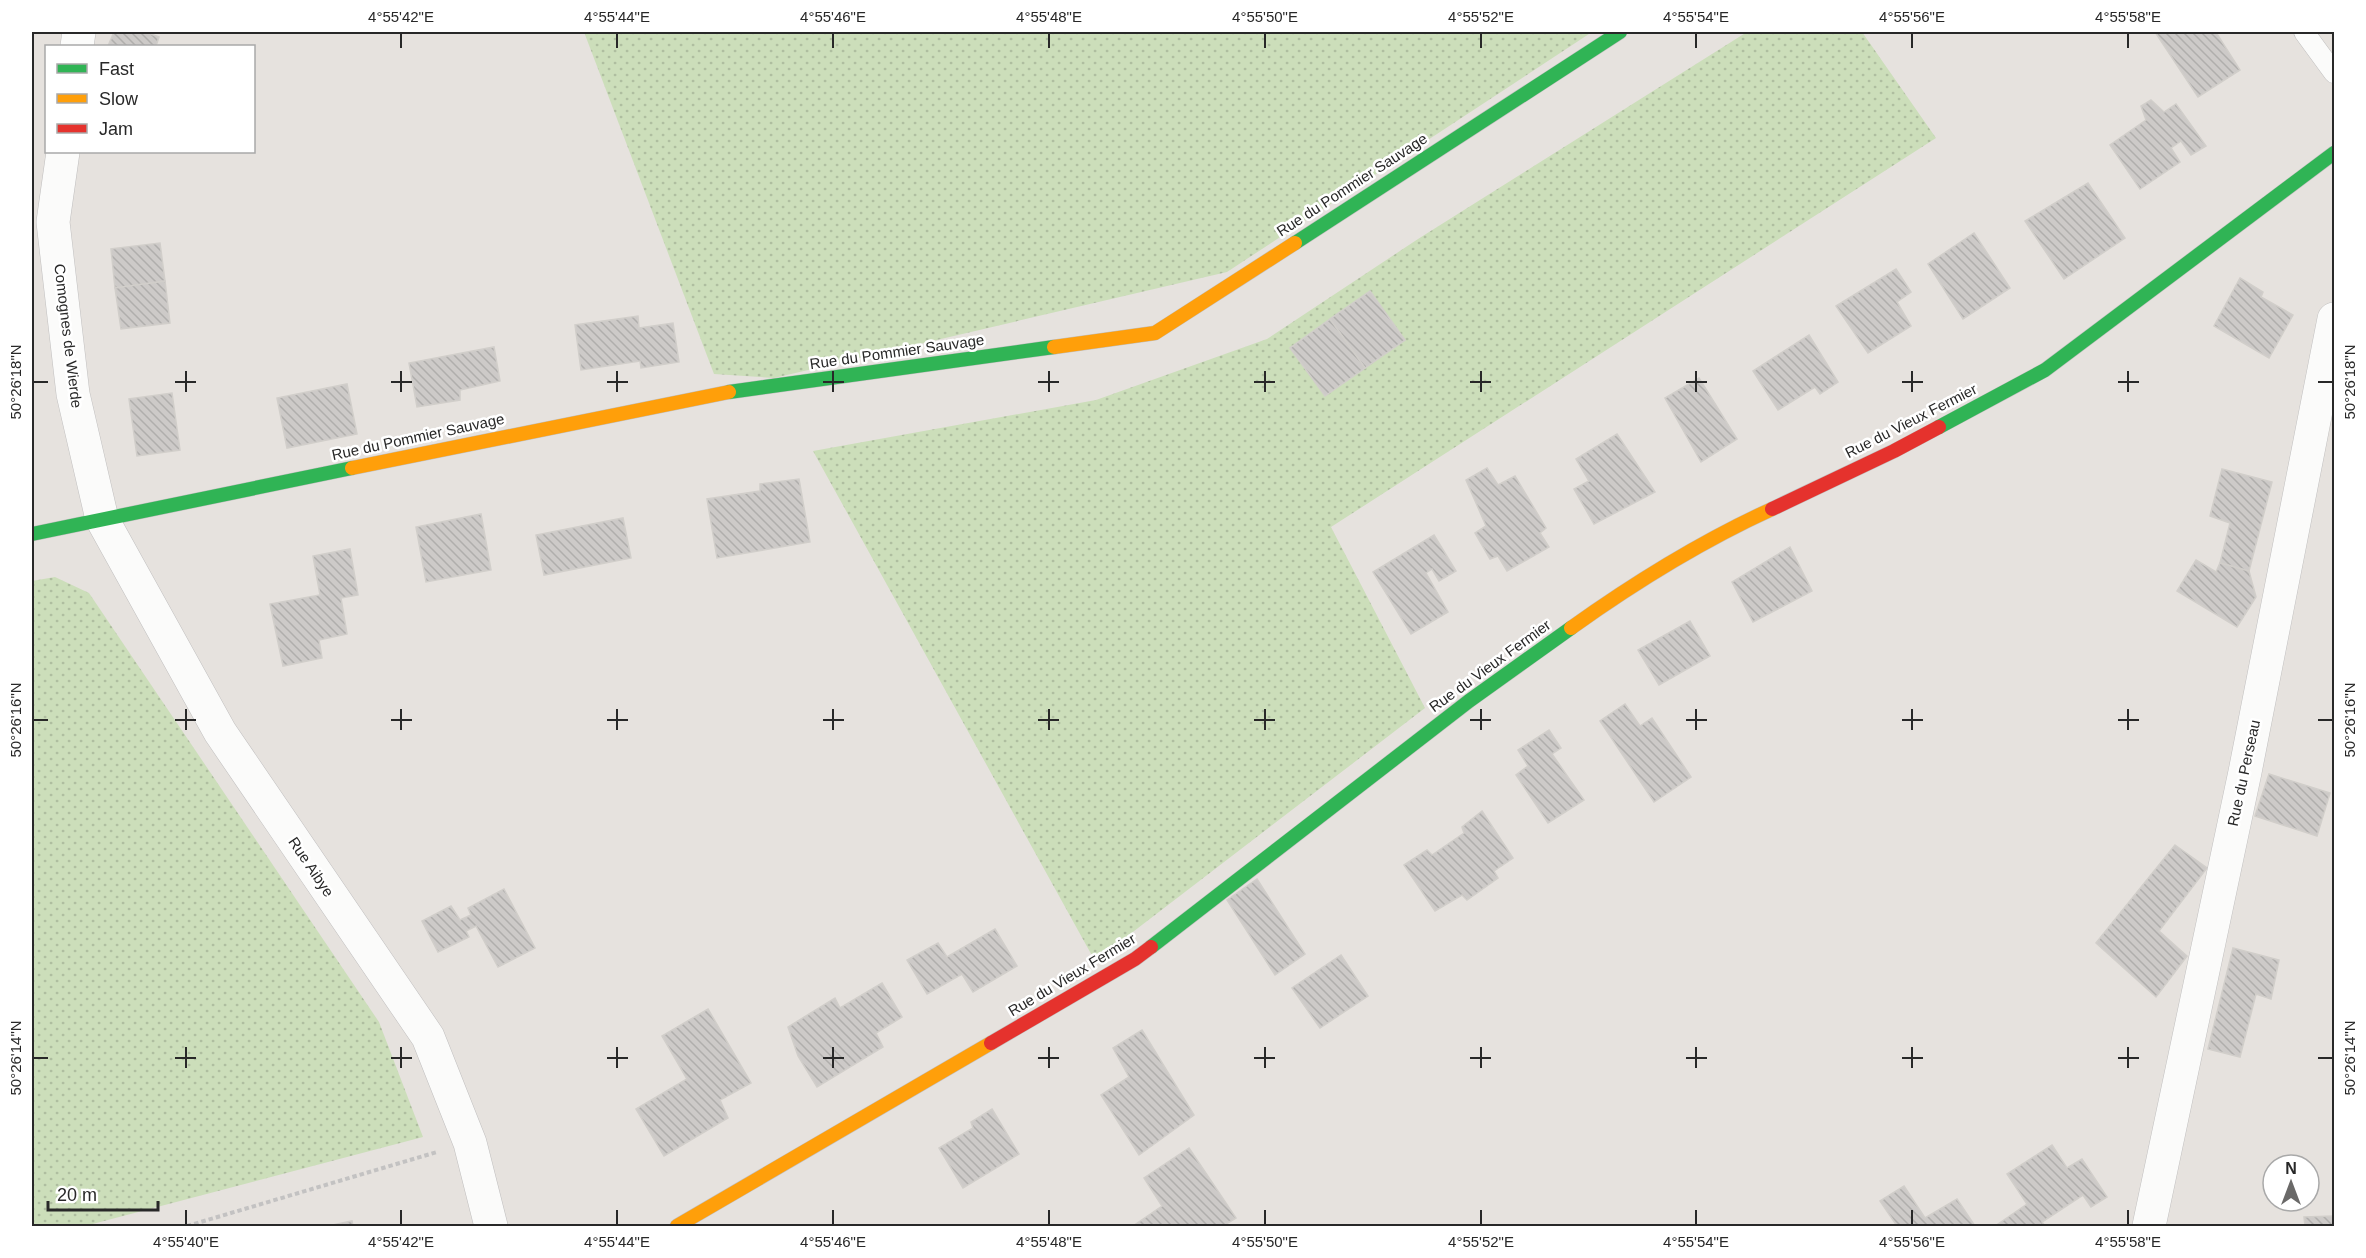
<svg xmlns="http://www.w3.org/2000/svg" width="2366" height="1258" font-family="Arial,sans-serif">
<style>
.grass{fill:url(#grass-dots)}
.building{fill:url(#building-back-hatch);stroke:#d1ceca;stroke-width:1.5}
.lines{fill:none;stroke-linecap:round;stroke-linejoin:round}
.lane-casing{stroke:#c0bfbf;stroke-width:21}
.street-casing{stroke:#c0bfbf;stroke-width:34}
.fast-casing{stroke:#c0bfbf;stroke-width:15}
.slow-casing{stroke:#c0bfbf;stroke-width:15}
.jam-casing{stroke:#c0bfbf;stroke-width:15}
.path{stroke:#c3c2c2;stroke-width:4;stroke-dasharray:4.5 3;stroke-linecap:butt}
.lane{stroke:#fbfbfa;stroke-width:20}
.street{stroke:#fbfbfa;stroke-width:33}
.fast{stroke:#30b455;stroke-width:14}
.slow{stroke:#ff9f0a;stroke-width:14}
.jam{stroke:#e5322d;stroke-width:14}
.ticks{fill:none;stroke:#282828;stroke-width:2}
.labels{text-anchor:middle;stroke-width:5;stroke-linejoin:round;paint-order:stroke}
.street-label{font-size:15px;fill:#282828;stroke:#fff}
.neatline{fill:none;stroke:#282828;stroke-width:2}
.ticks-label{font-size:15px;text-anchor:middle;fill:#282828}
</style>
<defs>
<pattern id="grass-dots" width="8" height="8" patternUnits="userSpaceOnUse" patternTransform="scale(1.5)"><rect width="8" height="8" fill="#ccdeba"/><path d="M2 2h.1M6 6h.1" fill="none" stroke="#afbea0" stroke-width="1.8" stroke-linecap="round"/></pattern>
<pattern id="building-back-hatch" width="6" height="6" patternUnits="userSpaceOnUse" patternTransform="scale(1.5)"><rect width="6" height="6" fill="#cdcac8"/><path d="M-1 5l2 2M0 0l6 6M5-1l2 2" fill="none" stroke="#b0aeac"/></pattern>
</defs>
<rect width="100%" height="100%" fill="#e6e2de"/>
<g class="grass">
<polygon points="584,32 1592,32 1227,272 774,378 714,374"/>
<polygon points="1747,32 1862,32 1936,138 1331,527 1425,708 1095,961 813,451 1096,400 1267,339 1418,239"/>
<polygon points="55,577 89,593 379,1022 423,1137 85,1226 32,1226 32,581"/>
</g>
<g class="building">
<polygon points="114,32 148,32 148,33 159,37 156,46 108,46"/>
<polygon points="2155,32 2220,32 2217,34 2240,70 2198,97"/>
<polygon points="2151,100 2164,112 2176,104 2206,146 2191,155 2181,141 2171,148 2180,162 2140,189 2110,145 2146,120 2141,106"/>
<polygon points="2088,183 2125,238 2064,279 2025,221"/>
<polygon points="1974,233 2010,288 1963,319 1928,264"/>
<polygon points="160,243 165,281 115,288 111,249"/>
<polygon points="1896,269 1911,292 1897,302 1911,326 1868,353 1836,306"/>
<polygon points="2240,278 2263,292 2261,297 2293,315 2269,358 2214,326"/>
<polygon points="165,281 170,323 121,329 115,288"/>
<polygon points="1370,291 1405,340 1365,368 1330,319"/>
<polygon points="638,316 639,328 673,323 679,362 641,368 640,361 581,370 575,325"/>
<polygon points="1330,319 1365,368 1325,396 1290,348"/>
<polygon points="1809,335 1838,382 1820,394 1815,387 1778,410 1753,371"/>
<polygon points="494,347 500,381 460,390 460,400 417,407 409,363"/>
<polygon points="1699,378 1737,439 1701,462 1665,398"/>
<polygon points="347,384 357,434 287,448 277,398"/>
<polygon points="172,393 180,450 137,456 129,399"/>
<polygon points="1617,434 1655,492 1594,524 1574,489 1589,481 1576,459"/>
<polygon points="1487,468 1498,485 1515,476 1546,528 1540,533 1549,547 1507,571 1498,556 1490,559 1475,533 1486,526 1466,480"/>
<polygon points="2222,469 2272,482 2249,571 2220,563 2230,523 2210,516"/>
<polygon points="799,479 810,542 717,558 707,499 760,491 760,484"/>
<polygon points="481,514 491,570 426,582 416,527"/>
<polygon points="623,518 631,558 544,575 536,535"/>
<polygon points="1434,535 1456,571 1439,581 1432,569 1426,573 1448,612 1411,634 1373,572"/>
<polygon points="1790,547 1812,591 1753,622 1732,582"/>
<polygon points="350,549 358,595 341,598 347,634 319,640 322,658 283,666 270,604 320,595 313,556"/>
<polygon points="2196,560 2216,572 2220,563 2249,571 2256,597 2237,627 2177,591"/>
<polygon points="1690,621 1710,656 1659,685 1638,650"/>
<polygon points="1625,704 1640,726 1652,718 1691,777 1654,802 1600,721"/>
<polygon points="1549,730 1561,748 1552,754 1584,800 1548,823 1516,775 1528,766 1518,750"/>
<polygon points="2269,774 2330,793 2317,836 2255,816"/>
<polygon points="1482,811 1513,858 1494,871 1498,878 1467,900 1462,895 1435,911 1404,865 1427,850 1432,855 1464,833 1462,827"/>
<polygon points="2175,845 2207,868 2159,931 2187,956 2156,997 2096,943"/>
<polygon points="1257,879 1305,954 1275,975 1227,900"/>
<polygon points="504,889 535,948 498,967 476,926 466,931 469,937 438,952 422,921 451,906 460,920 471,915 468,908"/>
<polygon points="995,929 1017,966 973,992 962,974 927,994 907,960 938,943 947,957"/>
<polygon points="2233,948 2279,960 2271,999 2256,994 2240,1057 2208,1049"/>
<polygon points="1341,955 1368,996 1320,1028 1292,988"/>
<polygon points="882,983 902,1017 876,1033 883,1047 817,1087 798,1056 788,1027 835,998 840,1008"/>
<polygon points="708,1009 751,1083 720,1100 728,1118 664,1156 636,1109 687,1079 662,1036"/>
<polygon points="1142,1030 1194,1115 1139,1155 1101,1095 1129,1077 1113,1048"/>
<polygon points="992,1109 1019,1154 963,1188 939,1148 973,1128 971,1122"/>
<polygon points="2052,1145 2067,1168 2082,1159 2107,1197 2091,1207 2083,1195 2042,1222 2045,1226 2000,1226 1998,1224 2027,1204 2007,1174"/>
<polygon points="1189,1148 1236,1218 1223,1226 1133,1226 1162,1206 1144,1178"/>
<polygon points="1904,1186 1925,1218 1957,1199 1975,1226 1897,1226 1880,1201"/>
<polygon points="2334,1216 2334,1226 2305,1226 2304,1217"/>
<polygon points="352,1221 353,1226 328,1226"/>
</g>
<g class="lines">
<defs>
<polyline id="lane" points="2304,32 2334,73"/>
<g id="street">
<polyline points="77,46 79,32"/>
<polyline points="63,152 53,222 73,394 102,519 220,732 428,1037 470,1143 491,1226"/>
<polyline points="2149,1226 2245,772 2334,319"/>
</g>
<g id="fast">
<polyline points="1295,243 1620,32"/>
<polyline points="729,392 1054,347"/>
<polyline points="1939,427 2045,370 2334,153"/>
<polyline points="32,534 352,468"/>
<polyline points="1151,947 1469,701 1571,628"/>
</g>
<g id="slow">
<polyline points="1054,347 1155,333 1295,243"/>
<polyline points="352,468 729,392"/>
<path d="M1571 628C1634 583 1702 541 1772 509"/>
<polyline points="677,1226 991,1043"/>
</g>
<g id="jam">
<polyline points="1772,509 1894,451 1939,427"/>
<polyline points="991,1043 1135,959 1151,947"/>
</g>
</defs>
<use href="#lane" class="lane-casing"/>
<use href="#street" class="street-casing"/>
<use href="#fast" class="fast-casing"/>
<use href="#slow" class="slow-casing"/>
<use href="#jam" class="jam-casing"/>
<polyline class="path" points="187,1226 437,1152"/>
<use href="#lane" class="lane"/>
<use href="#street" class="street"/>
<use href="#fast" class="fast"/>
<use href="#slow" class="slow"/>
<use href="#jam" class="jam"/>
</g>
<path class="ticks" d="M401 33V48M617 33V48M833 33V48M1049 33V48M1265 33V48M1481 33V48M1696 33V48M1912 33V48M2128 33V48M186 371V392M401 371V392M617 371V392M833 371V392M1049 371V392M1265 371V392M1481 371V392M1696 371V392M1912 371V392M2128 371V392M33 382H48M175 382H196M391 382H412M607 382H628M823 382H844M1038 382H1059M1254 382H1275M1470 382H1491M1686 382H1707M1902 382H1923M2118 382H2139M2318 382H2333M186 709V730M401 709V730M617 709V730M833 709V730M1049 709V730M1265 709V730M1481 709V730M1696 709V730M1912 709V730M2128 709V730M33 720H48M175 720H196M391 720H412M607 720H628M823 720H844M1038 720H1059M1254 720H1275M1470 720H1491M1686 720H1707M1902 720H1923M2118 720H2139M2318 720H2333M186 1047V1068M401 1047V1068M617 1047V1068M833 1047V1068M1049 1047V1068M1265 1047V1068M1481 1047V1068M1696 1047V1068M1912 1047V1068M2128 1047V1068M33 1058H48M175 1058H196M391 1058H412M607 1058H628M823 1058H844M1038 1058H1059M1254 1058H1275M1470 1058H1491M1686 1058H1707M1902 1058H1923M2118 1058H2139M2318 1058H2333M186 1210V1225M401 1210V1225M617 1210V1225M833 1210V1225M1049 1210V1225M1265 1210V1225M1481 1210V1225M1696 1210V1225M1912 1210V1225M2128 1210V1225"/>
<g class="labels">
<g class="street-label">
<text transform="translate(1352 185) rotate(-33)" y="5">Rue du Pommier Sauvage</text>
<text transform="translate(68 336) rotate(83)" y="5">Comognes de Wierde</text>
<text transform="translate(897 352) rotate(-8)" y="5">Rue du Pommier Sauvage</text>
<text transform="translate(1911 421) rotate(-27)" y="5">Rue du Vieux Fermier</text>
<text transform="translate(418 437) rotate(-12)" y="5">Rue du Pommier Sauvage</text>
<text transform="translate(1490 666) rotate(-36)" y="5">Rue du Vieux Fermier</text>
<text transform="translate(2244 773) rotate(-78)" y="5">Rue du Perseau</text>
<text transform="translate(311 867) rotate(56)" y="5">Rue Aibye</text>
<text transform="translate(1072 975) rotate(-31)" y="5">Rue du Vieux Fermier</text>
</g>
</g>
<rect width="2366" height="1258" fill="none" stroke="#ffffff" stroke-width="66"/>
<rect x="45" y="45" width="210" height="108" fill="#ffffff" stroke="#a9a9a9" stroke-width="1.5"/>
<rect x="57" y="64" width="30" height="9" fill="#30b455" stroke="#a9a9a9" stroke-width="1.5"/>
<text x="99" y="75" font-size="18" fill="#282828">Fast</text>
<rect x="57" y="94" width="30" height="9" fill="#ff9f0a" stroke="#a9a9a9" stroke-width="1.5"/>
<text x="99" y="105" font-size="18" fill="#282828">Slow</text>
<rect x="57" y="124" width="30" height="9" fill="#e5322d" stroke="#a9a9a9" stroke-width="1.5"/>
<text x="99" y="135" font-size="18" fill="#282828">Jam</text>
<g transform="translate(2291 1183)"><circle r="28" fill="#ffffff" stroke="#a9a9a9" stroke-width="1.5"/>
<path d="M0-4.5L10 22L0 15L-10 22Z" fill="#6a6968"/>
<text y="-9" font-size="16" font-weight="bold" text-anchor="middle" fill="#282828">N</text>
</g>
<path d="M48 1201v9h110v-9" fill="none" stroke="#282828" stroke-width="3"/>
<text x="57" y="1201" font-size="18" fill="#282828" stroke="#ffffff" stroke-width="4.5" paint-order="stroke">20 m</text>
<rect x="33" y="33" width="2300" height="1192" class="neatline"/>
<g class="ticks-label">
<text x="401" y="22">4°55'42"E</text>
<text x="617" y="22">4°55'44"E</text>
<text x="833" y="22">4°55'46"E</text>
<text x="1049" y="22">4°55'48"E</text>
<text x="1265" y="22">4°55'50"E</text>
<text x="1481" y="22">4°55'52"E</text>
<text x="1696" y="22">4°55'54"E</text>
<text x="1912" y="22">4°55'56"E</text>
<text x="2128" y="22">4°55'58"E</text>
<text transform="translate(16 382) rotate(-90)" y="5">50°26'18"N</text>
<text transform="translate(2350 382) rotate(-90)" y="5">50°26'18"N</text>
<text transform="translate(16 720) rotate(-90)" y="5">50°26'16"N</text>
<text transform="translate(2350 720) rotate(-90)" y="5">50°26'16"N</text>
<text transform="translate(16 1058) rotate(-90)" y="5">50°26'14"N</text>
<text transform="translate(2350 1058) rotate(-90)" y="5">50°26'14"N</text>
<text x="186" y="1247">4°55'40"E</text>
<text x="401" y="1247">4°55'42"E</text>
<text x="617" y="1247">4°55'44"E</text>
<text x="833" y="1247">4°55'46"E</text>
<text x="1049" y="1247">4°55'48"E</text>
<text x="1265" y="1247">4°55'50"E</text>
<text x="1481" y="1247">4°55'52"E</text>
<text x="1696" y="1247">4°55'54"E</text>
<text x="1912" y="1247">4°55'56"E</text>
<text x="2128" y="1247">4°55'58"E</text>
</g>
</svg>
